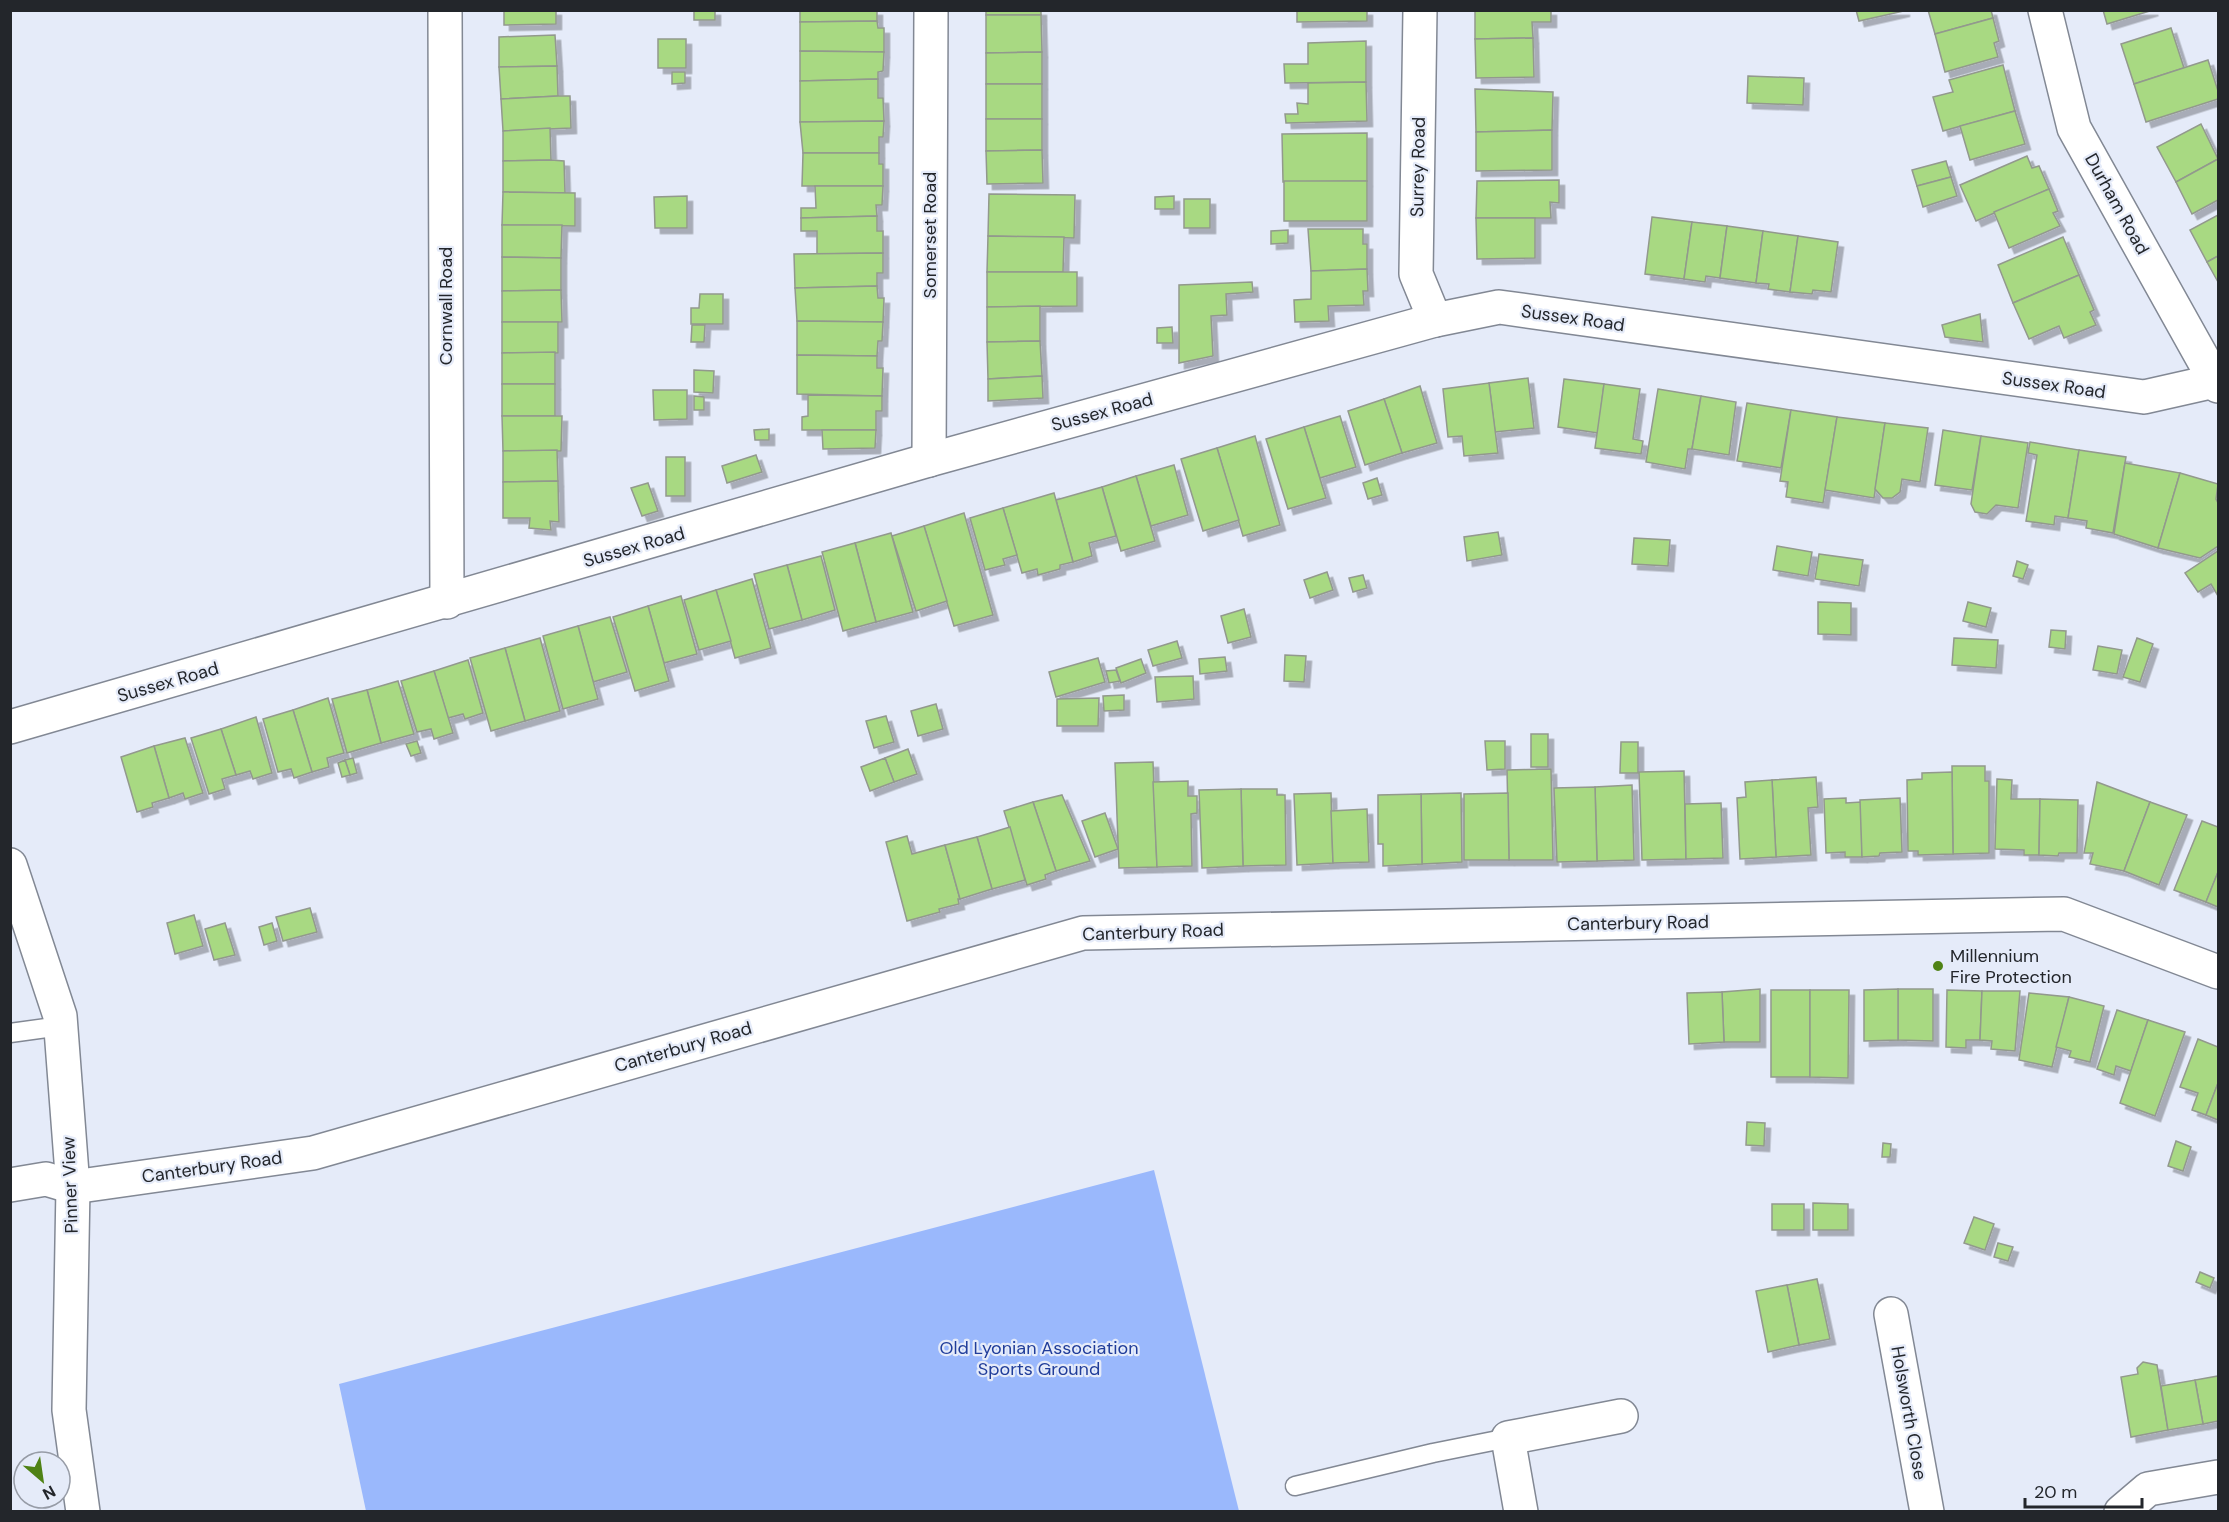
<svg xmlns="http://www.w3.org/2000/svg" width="2229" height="1522" font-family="'DM Sans',sans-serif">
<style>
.green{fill:#9ab8fc}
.building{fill:#a8d982;stroke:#92998d;stroke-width:1.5;filter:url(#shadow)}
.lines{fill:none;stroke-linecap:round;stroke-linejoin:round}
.lane-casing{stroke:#828894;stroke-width:21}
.street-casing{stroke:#828894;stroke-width:36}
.secondary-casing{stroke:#828894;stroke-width:36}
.lane{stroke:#fff;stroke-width:18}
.street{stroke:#fff;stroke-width:33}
.secondary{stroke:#fff;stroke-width:33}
.poi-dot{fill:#4f8215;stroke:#e5ebf9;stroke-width:2}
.labels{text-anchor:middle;stroke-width:4.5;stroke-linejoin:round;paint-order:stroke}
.street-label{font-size:18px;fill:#23262b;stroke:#e5ebf9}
.poi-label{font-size:18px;fill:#23262b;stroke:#e5ebf9;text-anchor:start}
.park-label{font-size:18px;fill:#203d9a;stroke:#e5ebf9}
</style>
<defs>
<filter id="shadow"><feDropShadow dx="5.5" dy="5.5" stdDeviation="0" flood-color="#0004"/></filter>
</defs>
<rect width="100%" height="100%" fill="#e5ebf9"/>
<polygon class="green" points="1154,1170 1239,1511 366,1511 339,1384"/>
<g class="building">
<polygon points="504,10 556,10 556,24 504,25"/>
<rect x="694" y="10" width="21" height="10"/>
<polygon points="800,10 877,10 877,21 800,22"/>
<rect x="986" y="10" width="55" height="5"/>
<polygon points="1297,10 1367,10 1367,21 1297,22"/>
<polygon points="1475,10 1551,10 1551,22 1532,22 1533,38 1475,39"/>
<polygon points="1856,10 1904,10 1904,11 1859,21"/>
<polygon points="1928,10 1991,10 1993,18 1935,34"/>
<polygon points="2103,10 2153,10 2107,24"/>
<polygon points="986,15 1041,15 1042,52 986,53"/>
<polygon points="1993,18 1999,41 1994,43 1998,57 1945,72 1935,34"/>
<polygon points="877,21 878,28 884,28 884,52 800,51 800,22"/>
<polygon points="2171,28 2184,68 2134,84 2121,44"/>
<polygon points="555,35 557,66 499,67 499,37"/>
<polygon points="1533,38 1534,77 1476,78 1475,39"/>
<rect x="658" y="39" width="28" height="29"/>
<polygon points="1366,41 1366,82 1285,83 1284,64 1308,64 1308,43"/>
<polygon points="800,51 884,52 883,71 878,72 878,79 800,81"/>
<polygon points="1042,52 1042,84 986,84 986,53"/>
<polygon points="2208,60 2218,91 2218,99 2146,122 2134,84"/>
<polygon points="2003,65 2015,111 1943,131 1933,97 1953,92 1949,80"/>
<polygon points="557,66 558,96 501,99 499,67"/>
<polygon points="672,72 685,72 685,83 672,84"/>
<polygon points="1748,76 1804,78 1803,105 1747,103"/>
<polygon points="878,79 878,98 883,98 884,121 800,122 800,81"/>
<polygon points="1366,82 1367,121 1286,123 1285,114 1298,114 1297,103 1308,104 1308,83"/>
<rect x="986" y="84" width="56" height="35"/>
<polygon points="1475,89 1553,92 1552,130 1476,132"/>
<polygon points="558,96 570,96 571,128 503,131 501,99"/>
<polygon points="2015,111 2025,144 1970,160 1960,126"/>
<polygon points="986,119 1042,119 1042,150 986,151"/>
<polygon points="884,121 883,137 879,137 879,153 803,153 800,122"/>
<polygon points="2201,124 2218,159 2176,182 2157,147"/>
<polygon points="550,128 551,160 503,161 503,131"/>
<polygon points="1552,130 1552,170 1476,171 1476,132"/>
<polygon points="1367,133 1367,181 1283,182 1282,134"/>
<polygon points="1042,150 1043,183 987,184 986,151"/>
<polygon points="803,153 879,153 879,164 883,164 883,186 802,186"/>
<polygon points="2027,156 2032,168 2039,166 2049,189 1976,221 1960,185"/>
<polygon points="2218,159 2218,200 2192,214 2176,182"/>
<polygon points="551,160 564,161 565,193 503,192 503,161"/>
<polygon points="1946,161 1951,177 1917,186 1912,170"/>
<polygon points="1951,177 1957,196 1923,207 1917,186"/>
<polygon points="1559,180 1559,203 1550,202 1551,218 1476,218 1477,181"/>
<rect x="1284" y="181" width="83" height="40"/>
<polygon points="815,186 883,186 882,205 876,205 877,216 801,218 801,208 816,208"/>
<polygon points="2049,189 2058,211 2053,213 2060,226 2009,248 1994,212"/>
<polygon points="503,192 575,193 575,226 502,225"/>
<polygon points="989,194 1075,195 1074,238 988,236"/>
<polygon points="687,196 687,228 655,228 654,197"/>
<polygon points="1174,196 1174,209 1155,209 1155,197"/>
<rect x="1184" y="199" width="26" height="29"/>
<polygon points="2218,215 2218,256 2207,262 2190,230"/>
<polygon points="877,216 877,231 883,231 883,253 817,254 817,231 801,231 801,218"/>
<polygon points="1652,217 1692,222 1684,279 1645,274"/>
<polygon points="1476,218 1535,218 1535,258 1477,259"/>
<polygon points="1692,222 1727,226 1720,278 1706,276 1705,282 1684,279"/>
<polygon points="502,225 562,225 561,258 502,257"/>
<polygon points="1727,226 1763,231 1756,283 1720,278"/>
<polygon points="1308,229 1363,229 1363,244 1367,244 1367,269 1311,271"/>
<polygon points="1288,230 1288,243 1271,244 1271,231"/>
<polygon points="1763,231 1798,236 1790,292 1768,289 1769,284 1756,283"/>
<polygon points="988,236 1064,237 1063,272 987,272"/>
<polygon points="1798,236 1838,242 1831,292 1813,290 1812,294 1790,292"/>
<polygon points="2063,237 2079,275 2013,303 1998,265"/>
<polygon points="883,253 883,273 877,273 877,286 795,288 794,254"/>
<polygon points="2218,256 2218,282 2207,262"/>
<polygon points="502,257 561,258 561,290 502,291"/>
<polygon points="1367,269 1368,291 1363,291 1364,305 1328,306 1329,321 1295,322 1294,300 1311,299 1311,271"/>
<polygon points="987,272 1077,272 1077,306 987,307"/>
<polygon points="2079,275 2094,310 2090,312 2096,325 2064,338 2059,326 2029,339 2013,303"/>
<polygon points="1252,282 1253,292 1226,294 1227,315 1211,316 1213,356 1179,363 1179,285"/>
<polygon points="877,286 878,298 884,298 883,322 797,321 795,288"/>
<polygon points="561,290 562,322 502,322 502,291"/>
<polygon points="700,294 723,294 723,324 691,324 691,308 699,308"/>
<polygon points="1040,306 1040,341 987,342 987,307"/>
<polygon points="1980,314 1983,342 1945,337 1942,325"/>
<polygon points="797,321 883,322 882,341 878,341 877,356 797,355"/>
<rect x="502" y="322" width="56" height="31"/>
<polygon points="692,325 705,325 704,342 691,342"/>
<polygon points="1172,327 1173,343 1157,343 1157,328"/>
<polygon points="1040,341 1042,376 988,379 987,342"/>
<polygon points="555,352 555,384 502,384 502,353"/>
<polygon points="797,355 877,356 877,368 883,368 882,396 797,394"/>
<polygon points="694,370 714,371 713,393 694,392"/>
<polygon points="1042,376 1043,398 988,401 988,379"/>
<polygon points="1528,378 1534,428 1495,432 1489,383"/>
<polygon points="1564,379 1604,384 1598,433 1558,427"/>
<polygon points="1489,383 1498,453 1464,456 1462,436 1448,437 1443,389"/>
<rect x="502" y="384" width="53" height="32"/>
<polygon points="1604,384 1640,389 1633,439 1643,441 1641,454 1595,448"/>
<polygon points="1420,386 1437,443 1402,453 1384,399"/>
<polygon points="1658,389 1701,396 1692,449 1688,449 1685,469 1646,462"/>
<polygon points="653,390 687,390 687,419 654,420"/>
<polygon points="808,395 882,396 882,411 876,411 876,430 802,430 802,417 808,416"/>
<polygon points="694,396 704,397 704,410 694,410"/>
<polygon points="1701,396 1736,402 1729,455 1692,449"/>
<polygon points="1384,399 1402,453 1365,465 1348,411"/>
<polygon points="1747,403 1791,410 1781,468 1737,461"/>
<polygon points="1791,410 1837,417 1823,503 1786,497 1788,482 1780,481"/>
<polygon points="502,416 562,416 561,451 503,451"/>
<polygon points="1340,416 1356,467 1320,478 1304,427"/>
<polygon points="1837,417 1885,423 1874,498 1825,490"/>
<polygon points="1885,423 1928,428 1920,482 1902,479 1900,492 1892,498 1883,498 1875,489"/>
<polygon points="1304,427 1326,498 1288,509 1266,439"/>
<polygon points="769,429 769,440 755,440 754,430"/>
<polygon points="822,430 876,430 875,448 823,449"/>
<polygon points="1943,430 1981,436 1972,490 1935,485"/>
<polygon points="1255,436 1280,525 1243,536 1217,448"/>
<polygon points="1981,436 2028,443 2018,508 1996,505 1987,514 1975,512 1971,504"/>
<polygon points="2030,442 2079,450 2068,518 2055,516 2054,525 2026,521 2037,455 2028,453"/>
<polygon points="1217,448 1239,520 1203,531 1181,459"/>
<polygon points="557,450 558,481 503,482 503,451"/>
<polygon points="2079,450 2126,457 2113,533 2086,528 2087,521 2068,518"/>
<polygon points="756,455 762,472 727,483 722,466"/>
<rect x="666" y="457" width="19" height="39"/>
<polygon points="2125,463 2180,473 2158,548 2114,534"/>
<polygon points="1174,465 1188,515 1151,526 1136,476"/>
<polygon points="2180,473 2218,484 2216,499 2218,503 2218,546 2200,558 2158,548"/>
<polygon points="1136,476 1155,541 1121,551 1102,487"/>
<polygon points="1377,478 1382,495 1368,499 1363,483"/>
<polygon points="558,481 559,522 550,521 551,530 529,528 530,518 503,518 503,482"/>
<polygon points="648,483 658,511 642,516 631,488"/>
<polygon points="1102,487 1116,536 1089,543 1092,556 1073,562 1056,500"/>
<polygon points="1054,493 1073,562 1060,565 1060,569 1038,575 1037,569 1022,573 1003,508"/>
<polygon points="1003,508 1017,555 1003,559 1005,565 985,570 970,518"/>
<polygon points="964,513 993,615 954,626 924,526"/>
<polygon points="924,526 947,601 916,611 892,536"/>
<polygon points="1498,532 1502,555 1467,561 1464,537"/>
<polygon points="891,533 913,612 876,622 855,543"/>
<polygon points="1634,538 1670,540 1668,566 1632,564"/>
<polygon points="855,543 876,622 843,631 822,552"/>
<polygon points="1777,546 1812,552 1808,576 1773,570"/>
<polygon points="2218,551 2218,596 2211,584 2198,592 2185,573"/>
<polygon points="1819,554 1863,560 1859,586 1815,579"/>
<polygon points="821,556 835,610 802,620 787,565"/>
<polygon points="2017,561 2028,565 2023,579 2013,576"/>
<polygon points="787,565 802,620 769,629 754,574"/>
<polygon points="1327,572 1333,590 1310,598 1304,580"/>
<polygon points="1363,575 1367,588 1353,592 1349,578"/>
<polygon points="752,579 771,648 735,658 716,590"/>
<polygon points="716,590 731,641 699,650 684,600"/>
<polygon points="681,596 697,654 664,663 648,606"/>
<polygon points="1818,602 1851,603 1851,635 1818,634"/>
<polygon points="1968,602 1991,608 1986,627 1963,621"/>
<polygon points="648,606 669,681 635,691 613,617"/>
<polygon points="1244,609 1251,637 1228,643 1221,616"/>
<polygon points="610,617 627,672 593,682 578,626"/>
<polygon points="578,626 598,699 563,709 543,636"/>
<polygon points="2051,630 2066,631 2065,649 2049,647"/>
<polygon points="540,638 560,711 525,721 505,648"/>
<polygon points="1954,638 1998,640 1996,668 1952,665"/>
<polygon points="2137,638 2153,644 2140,682 2123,677"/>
<polygon points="1177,641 1182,658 1153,666 1148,650"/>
<polygon points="2098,646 2122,650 2117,674 2093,670"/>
<polygon points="505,648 525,721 491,731 470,658"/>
<polygon points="1285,655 1306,656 1304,682 1284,681"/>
<polygon points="1225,657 1227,671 1200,674 1199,659"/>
<polygon points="1098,658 1105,682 1056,697 1049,672"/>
<polygon points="1141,659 1146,673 1121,683 1116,668"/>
<polygon points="468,660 483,713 465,719 463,714 448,718 434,671"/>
<polygon points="1116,670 1120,681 1109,683 1106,671"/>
<polygon points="434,671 453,733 434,739 431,729 417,732 401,681"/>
<polygon points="1193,676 1194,699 1157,702 1155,677"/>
<polygon points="398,681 414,734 381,743 367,690"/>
<polygon points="367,690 381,743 347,753 332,699"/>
<polygon points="1124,695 1124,710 1104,711 1103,696"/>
<polygon points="328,698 344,753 327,758 329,767 312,772 293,710"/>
<polygon points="1099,698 1098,726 1057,726 1057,699"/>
<polygon points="936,704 943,729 918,736 911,711"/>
<polygon points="293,710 312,772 294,778 291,769 278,772 263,719"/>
<polygon points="886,716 894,742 874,748 866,721"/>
<polygon points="256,717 272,773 253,779 250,771 236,775 221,729"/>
<polygon points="221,729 236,775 222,779 225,789 209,794 191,738"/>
<rect x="1531" y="734" width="17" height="33"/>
<polygon points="185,738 203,793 185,799 183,793 169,798 154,746"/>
<polygon points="417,741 421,753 411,756 406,744"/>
<polygon points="1485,741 1505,741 1505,769 1487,770"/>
<polygon points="1621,742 1638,742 1638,773 1620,773"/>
<polygon points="154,746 169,798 152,803 153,807 137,812 121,757"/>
<polygon points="908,749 917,774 894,782 885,758"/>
<polygon points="353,758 357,773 350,775 345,760"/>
<polygon points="885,758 894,782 870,791 861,767"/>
<polygon points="345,760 350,775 342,777 338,763"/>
<polygon points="1153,762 1157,867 1119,868 1115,763"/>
<polygon points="1952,766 1985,766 1985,781 1989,781 1989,853 1953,854"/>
<polygon points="1551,769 1553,860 1509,860 1507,770"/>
<polygon points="1684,771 1686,859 1642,860 1639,772"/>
<polygon points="1952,772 1953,854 1918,855 1918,851 1908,851 1907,780 1922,779 1922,773"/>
<polygon points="1816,777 1818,807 1808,808 1811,855 1776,857 1772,780"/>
<polygon points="1997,779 2012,780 2011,799 2040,799 2039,855 2024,855 2024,850 1995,849"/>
<polygon points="1772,780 1776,857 1740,859 1737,798 1746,797 1745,782"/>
<polygon points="1188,781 1188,796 1197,796 1197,813 1191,814 1192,866 1157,867 1153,782"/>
<polygon points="2097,782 2150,802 2124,871 2090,864 2093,853 2084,853"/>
<polygon points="1632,785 1634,860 1597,861 1595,787"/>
<polygon points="1595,787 1597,861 1557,862 1554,788"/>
<polygon points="1241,789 1277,789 1277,795 1285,795 1286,865 1243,866"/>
<polygon points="1241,789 1243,866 1202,868 1199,790"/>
<polygon points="1331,793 1333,863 1297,865 1294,794"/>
<polygon points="1461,793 1462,862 1422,864 1421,794"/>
<polygon points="1508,793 1509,860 1464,860 1464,794"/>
<polygon points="1421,794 1422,864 1383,866 1383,844 1378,844 1378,795"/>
<polygon points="1062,795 1090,861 1056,871 1033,802"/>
<polygon points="1846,798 1846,803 1861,802 1862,857 1845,857 1845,852 1826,853 1824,799"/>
<polygon points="1900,798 1902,852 1880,853 1879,856 1862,857 1860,800"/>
<polygon points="2040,799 2078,800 2077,853 2059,853 2058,856 2039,855"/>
<polygon points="1033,802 1056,871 1045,875 1046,879 1027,885 1004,811"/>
<polygon points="2150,802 2187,815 2159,885 2124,871"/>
<polygon points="1721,803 1723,858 1686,859 1685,804"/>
<polygon points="1367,809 1369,862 1333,863 1331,811"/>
<polygon points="1105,813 1118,849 1095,857 1082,821"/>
<polygon points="2202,821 2218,827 2218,872 2206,902 2174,890"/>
<polygon points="1010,827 1025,880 992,889 977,837"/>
<polygon points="907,836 912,854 945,845 960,899 958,899 959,904 939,909 940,912 907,921 886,842"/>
<polygon points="977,837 992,889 960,899 945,845"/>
<polygon points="2218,872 2218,907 2206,902"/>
<polygon points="310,908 317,932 283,941 276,917"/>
<polygon points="194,915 203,946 175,954 167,923"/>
<polygon points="225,923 235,955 214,960 205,929"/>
<polygon points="272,923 277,941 264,945 259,927"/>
<polygon points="1760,989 1760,1042 1724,1042 1722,992"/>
<polygon points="1898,989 1933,989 1933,1041 1898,1040"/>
<polygon points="1898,989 1898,1040 1864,1041 1864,990"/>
<rect x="1771" y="990" width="39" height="87"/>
<polygon points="1810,990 1849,990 1848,1078 1810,1077"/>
<polygon points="1947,990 1982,991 1980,1040 1966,1040 1966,1048 1946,1047"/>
<polygon points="1982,991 2020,991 2015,1051 1991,1049 1992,1041 1980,1040"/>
<polygon points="1722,992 1724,1042 1689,1044 1687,993"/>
<polygon points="2029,993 2069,997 2052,1067 2019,1060"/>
<polygon points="2069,997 2104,1006 2090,1062 2069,1057 2071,1051 2056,1047"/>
<polygon points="2117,1010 2148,1020 2131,1071 2116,1066 2114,1075 2097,1069"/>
<polygon points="2148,1020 2185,1032 2155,1116 2120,1103"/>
<polygon points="2198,1039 2218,1047 2218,1083 2206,1115 2192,1110 2198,1093 2180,1087"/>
<polygon points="2218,1083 2218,1120 2206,1115"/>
<polygon points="1747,1122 1765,1123 1764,1146 1746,1145"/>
<polygon points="2176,1141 2191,1147 2183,1171 2168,1166"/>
<polygon points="1883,1143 1891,1144 1890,1157 1882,1157"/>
<polygon points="1813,1203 1848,1204 1848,1230 1813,1230"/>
<rect x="1772" y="1204" width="32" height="26"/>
<polygon points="1974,1217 1994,1224 1985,1250 1964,1243"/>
<polygon points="1998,1243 2013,1247 2008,1261 1994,1257"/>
<polygon points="2200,1272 2214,1278 2210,1288 2196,1282"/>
<polygon points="1817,1279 1830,1339 1799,1345 1787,1285"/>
<polygon points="1787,1285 1799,1345 1768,1352 1756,1291"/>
<polygon points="2143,1362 2157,1365 2168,1430 2131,1437 2121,1377 2138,1374 2137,1368"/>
<polygon points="2218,1376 2218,1421 2203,1424 2195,1380"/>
<polygon points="2195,1380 2203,1424 2168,1430 2161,1386"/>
</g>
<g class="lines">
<defs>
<g id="lane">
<polyline points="10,1033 61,1026"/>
<polyline points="1295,1486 1433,1453 1508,1438"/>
</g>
<g id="street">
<polyline points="445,10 447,602"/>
<polyline points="1420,10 1416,274 1435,320"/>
<polyline points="2045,10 2074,128 2218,386"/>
<polyline points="929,460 931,10"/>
<polyline points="10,727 929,460 1435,320 1499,307 2144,397 2215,381"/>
<polyline points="10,1185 46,1179 73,1187 313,1153 1083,933 2064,914 2218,972"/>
<polyline points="1891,1314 1927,1512"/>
<polyline points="1521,1512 1508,1438 1621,1416"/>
<polyline points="2121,1512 2148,1489 2218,1477"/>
</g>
<polyline id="secondary" points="10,865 60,1016 73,1187 69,1410 83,1512"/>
</defs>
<use href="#lane" class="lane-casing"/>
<use href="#street" class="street-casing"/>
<use href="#secondary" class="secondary-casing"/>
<use href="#lane" class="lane"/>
<use href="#street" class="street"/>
<use href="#secondary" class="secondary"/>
</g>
<circle class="poi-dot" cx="1938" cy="966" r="6"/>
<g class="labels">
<g class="street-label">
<text transform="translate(1418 167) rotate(-89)" y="6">Surrey Road</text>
<text transform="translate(2117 204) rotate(61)" y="6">Durham Road</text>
<text transform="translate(930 235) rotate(-90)" y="6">Somerset Road</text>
<text transform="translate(446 306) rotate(-90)" y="6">Cornwall Road</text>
<text transform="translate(1573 318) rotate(8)" y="6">Sussex Road</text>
<text transform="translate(2054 385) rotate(8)" y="6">Sussex Road</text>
<text transform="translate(1102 412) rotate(-15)" y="6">Sussex Road</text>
<text transform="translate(634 547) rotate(-16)" y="6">Sussex Road</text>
<text transform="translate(168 682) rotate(-16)" y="6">Sussex Road</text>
<text transform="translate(1638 923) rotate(-1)" y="6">Canterbury Road</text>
<text transform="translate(1153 932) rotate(-2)" y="6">Canterbury Road</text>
<text transform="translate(683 1047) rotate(-16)" y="6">Canterbury Road</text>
<text transform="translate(212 1167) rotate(-8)" y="6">Canterbury Road</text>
<text transform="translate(70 1185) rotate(-92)" y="6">Pinner View</text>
<text transform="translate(1909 1413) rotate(80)" y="6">Holsworth Close</text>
</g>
<g class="poi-label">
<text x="1950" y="962">Millennium<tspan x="1950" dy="21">Fire Protection</tspan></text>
</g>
<g class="park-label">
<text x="1039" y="1354">Old Lyonian Association<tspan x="1039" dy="21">Sports Ground</tspan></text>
</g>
</g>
<rect width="2229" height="1522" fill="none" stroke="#23262b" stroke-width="24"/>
<g transform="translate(42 1480) rotate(151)"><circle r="28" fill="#e5ebf9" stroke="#979ca7" stroke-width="1.5"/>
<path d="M0-4.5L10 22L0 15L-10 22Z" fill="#4f8215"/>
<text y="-9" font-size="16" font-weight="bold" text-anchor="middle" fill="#23262b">N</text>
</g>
<path d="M2025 1498v9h117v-9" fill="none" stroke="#23262b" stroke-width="3"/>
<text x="2034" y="1498" font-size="18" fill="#23262b" stroke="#e5ebf9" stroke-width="4.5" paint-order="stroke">20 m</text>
</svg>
